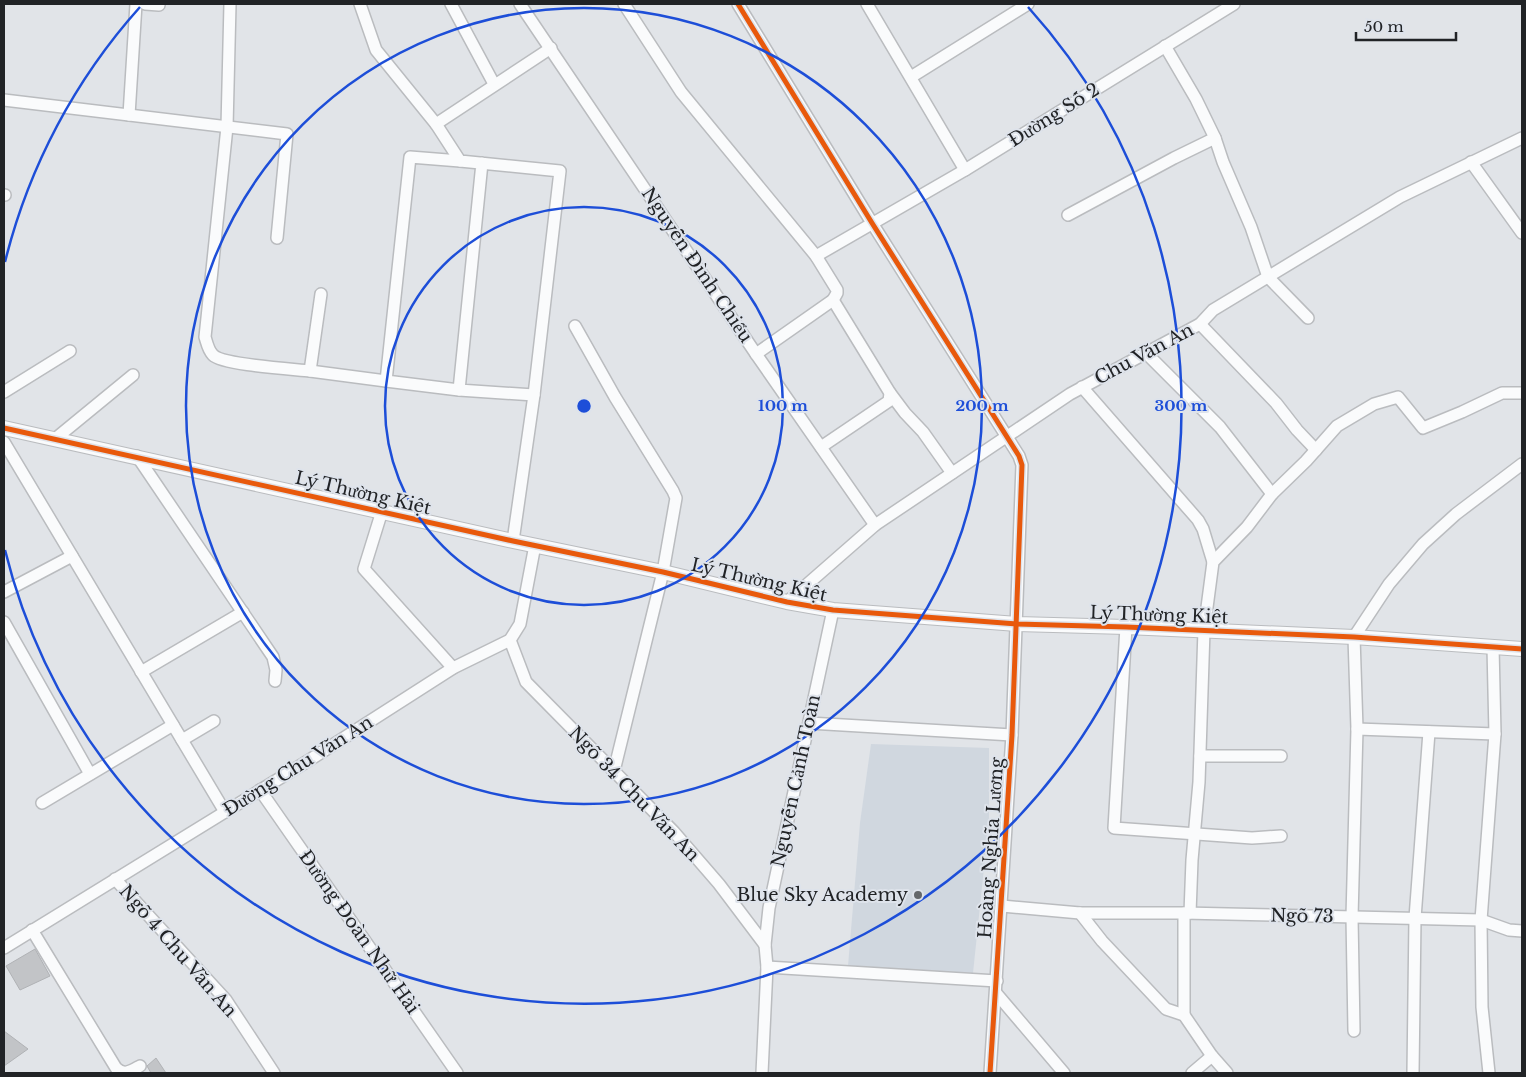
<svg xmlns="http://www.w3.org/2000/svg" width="1526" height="1077" font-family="'Libre Baskerville',serif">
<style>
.built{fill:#d0d7df}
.building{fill:#c2c4c7;stroke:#b0b2b5}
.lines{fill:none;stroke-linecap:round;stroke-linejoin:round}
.minor-casing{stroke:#babcbf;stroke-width:14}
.tertiary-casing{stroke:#babcbf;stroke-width:16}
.minor{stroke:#fafbfc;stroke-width:11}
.tertiary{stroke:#fafbfc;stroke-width:14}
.cycleway-casing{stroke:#dee3eb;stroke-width:8}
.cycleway{stroke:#e8590c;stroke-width:5}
.ring{fill:none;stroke:#1d4ed8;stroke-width:2.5}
.poi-dot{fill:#64676a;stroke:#dee3eb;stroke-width:2}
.labels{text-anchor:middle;stroke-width:4;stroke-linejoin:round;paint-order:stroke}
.street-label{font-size:18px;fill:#212326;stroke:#dee3eb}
.poi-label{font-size:18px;fill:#212326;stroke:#dee3eb;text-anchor:end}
.centre{fill:#1d4ed8;stroke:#dee3eb;stroke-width:2.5}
.ring-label{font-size:15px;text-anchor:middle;font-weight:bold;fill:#1d4ed8;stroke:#dee3eb;stroke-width:4;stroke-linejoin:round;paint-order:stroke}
</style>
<rect width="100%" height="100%" fill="#e1e4e8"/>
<polygon class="built" points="871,744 989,748 989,820 973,973 848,966 860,823"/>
<g class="building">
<polygon points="35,949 50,976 20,990 6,966"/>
<polygon points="4,1031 28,1049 4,1066"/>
<polygon points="156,1058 166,1073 151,1073 147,1066"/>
</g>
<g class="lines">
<defs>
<g id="minor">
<polyline points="145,4 159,5"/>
<path d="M230 4 227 127 205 337C207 343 208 350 213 355 223 365 292 369 310 371"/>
<polyline points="360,4 376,50 436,124 551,48"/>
<polyline points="451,4 494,84"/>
<polyline points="520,4 756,354 875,525"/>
<polyline points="624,4 681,92 816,256 837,290 837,293 833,300 756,354"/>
<polyline points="738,4 872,223 1019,456 1022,465 1012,735 990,1073"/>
<polyline points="867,4 965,170"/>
<polyline points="1165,46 1196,99 1215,138"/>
<polyline points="911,77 1028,4"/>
<polyline points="4,100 287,134 277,238"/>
<polyline points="129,115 136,4"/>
<polyline points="436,124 460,161 560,171 534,395 459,390 482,163"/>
<polyline points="1471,162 1522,233"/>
<polyline points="4,195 5,195"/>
<polyline points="1068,215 1174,158 1215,138 1223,162 1251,227 1268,277 1308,318"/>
<polyline points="816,256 965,170 1234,4"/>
<polyline points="321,294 310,371 386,381"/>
<polyline points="1200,324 1276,403 1297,430 1316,450"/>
<polyline points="575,326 615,397 673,491 676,498 663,572 614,771"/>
<polyline points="1146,353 1220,427 1272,494"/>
<polyline points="1082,387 1198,520 1203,529 1213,562"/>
<polyline points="459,390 386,381 410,157 460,161"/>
<polyline points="4,392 70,351"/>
<polyline points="890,393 905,413 923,432 952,473"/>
<polyline points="55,439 133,375"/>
<polyline points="4,442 225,812"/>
<polyline points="821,447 889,401 890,393 833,300"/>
<polyline points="137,456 273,657 276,670 275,681"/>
<polyline points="382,511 364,569 453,668"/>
<polyline points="513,541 534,395"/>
<polyline points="4,592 72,556"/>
<polyline points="787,602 875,525 1070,394 1200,324 1213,310 1400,197 1522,138"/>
<polyline points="4,622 90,774"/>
<polyline points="1126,627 1114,828 1252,838 1281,836"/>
<polyline points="510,640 526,682 674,832 719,884 765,945"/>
<polyline points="141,672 243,612"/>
<polyline points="809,723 1012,735"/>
<polyline points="1357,729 1495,734"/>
<polyline points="182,740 214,721"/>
<polyline points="1200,756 1281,756"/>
<polyline points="260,790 457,1073"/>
<polyline points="42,803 173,725"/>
<polyline points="115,879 226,1000 274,1073"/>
<polyline points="1002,906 1080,913 1184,913 1481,920 1509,930 1522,931"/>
<polyline points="1080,913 1102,941 1166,1009 1184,1015 1212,1056 1227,1073"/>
<polyline points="1190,913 1192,860 1199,782 1204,630 1213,562 1247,527 1272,494 1306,461 1337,426 1374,404 1398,397 1423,428 1462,412 1502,393 1522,393"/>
<path d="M32 930 116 1068C124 1076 131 1071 140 1066"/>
<polyline points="4,948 311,759 453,668 510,640 520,624 535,545"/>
<polyline points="767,967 997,981"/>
<polyline points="996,993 1064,1073"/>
<polyline points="1184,1015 1184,913"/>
<polyline points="1354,1031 1352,917 1357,729 1354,637 1389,584 1423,544 1456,514 1522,464"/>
<polyline points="762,1073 767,967 765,945 769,908 833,610"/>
<polyline points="1192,1073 1212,1056"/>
<polyline points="1413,1073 1415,918 1429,732"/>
<polyline points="1489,1073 1482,1007 1481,920 1495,734 1493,647"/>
</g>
<polyline id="tertiary" points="4,428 513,541 663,572 787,602 833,610 1017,624 1126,627 1354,637 1522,649"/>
</defs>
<use href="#minor" class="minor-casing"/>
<use href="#tertiary" class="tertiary-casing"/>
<use href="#minor" class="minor"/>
<use href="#tertiary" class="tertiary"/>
<defs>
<g id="cycleway">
<polyline points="738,4 872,223 1019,456 1022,465 1012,735 990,1073"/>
<polyline points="4,428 513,541 663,572 787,602 833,610 1017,624 1126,627 1354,637 1522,649"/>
</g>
</defs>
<use href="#cycleway" class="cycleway-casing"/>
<use href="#cycleway" class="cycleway"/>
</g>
<g class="ring">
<circle cx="584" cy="406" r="199"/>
<circle cx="584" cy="406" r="398"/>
<path d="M5 262A597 597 0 0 1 140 7M1028 7A597 597 0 1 1 5 550"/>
</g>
<circle class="poi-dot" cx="918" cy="895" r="5"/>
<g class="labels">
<g class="street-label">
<text transform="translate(1054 115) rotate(-32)" y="6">Đường Số 2</text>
<text transform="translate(697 265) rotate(56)" y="6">Nguyễn Đình Chiểu</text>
<text transform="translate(1144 354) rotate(-28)" y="6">Chu Văn An</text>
<text transform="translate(363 493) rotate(13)" y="6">Lý Thường Kiệt</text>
<text transform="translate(759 580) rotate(13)" y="6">Lý Thường Kiệt</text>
<text transform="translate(1159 615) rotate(2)" y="6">Lý Thường Kiệt</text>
<text transform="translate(298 766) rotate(-32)" y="6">Đường Chu Văn An</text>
<text transform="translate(796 781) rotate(-78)" y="6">Nguyễn Cảnh Toàn</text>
<text transform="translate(634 794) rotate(46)" y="6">Ngõ 34 Chu Văn An</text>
<text transform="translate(991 848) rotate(-86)" y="6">Hoàng Nghĩa Lương</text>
<text transform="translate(1302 916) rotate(1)" y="6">Ngõ 73</text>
<text transform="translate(359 932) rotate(55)" y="6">Đường Đoàn Nhữ Hài</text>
<text transform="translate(178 951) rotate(49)" y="6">Ngõ 4 Chu Văn An</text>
</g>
<g class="poi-label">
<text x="908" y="901">Blue Sky Academy</text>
</g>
</g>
<circle cx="584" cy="406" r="8" class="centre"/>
<g class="ring-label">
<text x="783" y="411">100 m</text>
<text x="982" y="411">200 m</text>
<text x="1181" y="411">300 m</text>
</g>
<rect width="1526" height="1077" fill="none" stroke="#212326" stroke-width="10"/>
<path d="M1356 32v8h100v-8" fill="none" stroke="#212326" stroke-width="2.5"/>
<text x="1364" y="32" font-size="15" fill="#212326" stroke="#dee3eb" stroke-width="4" paint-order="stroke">50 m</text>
</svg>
